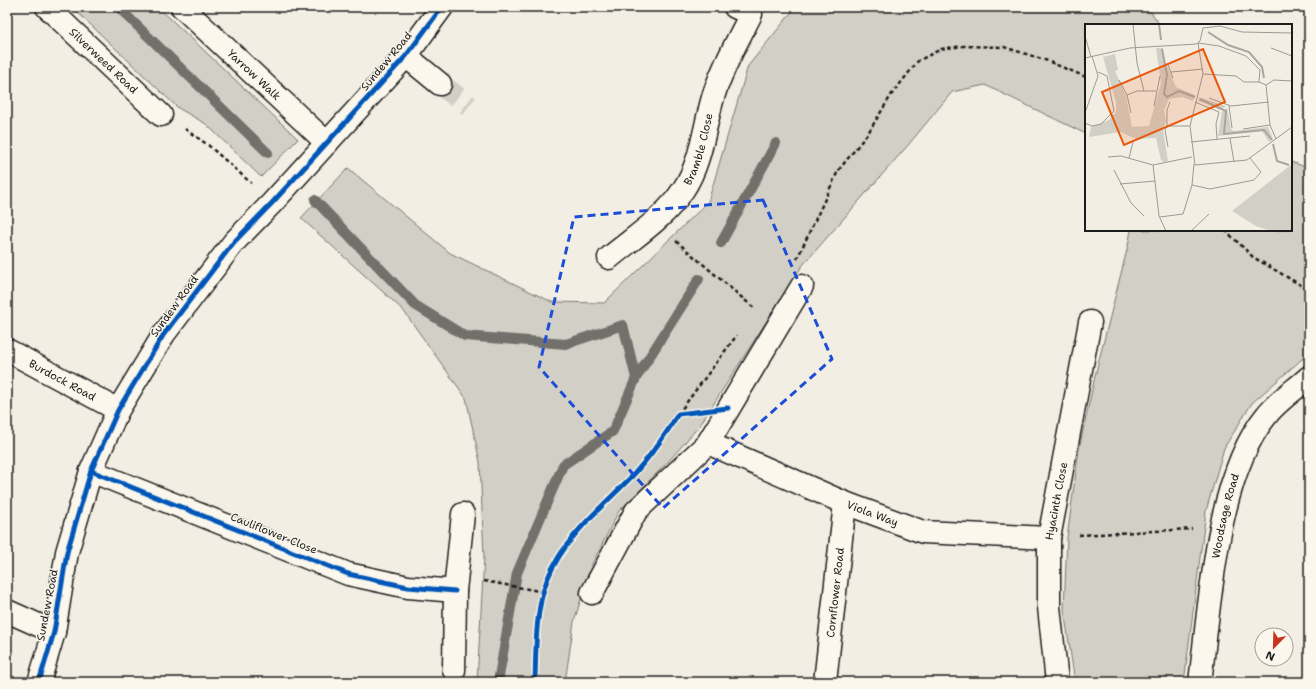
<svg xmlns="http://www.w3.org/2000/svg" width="1316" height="689" font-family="'Shantell Sans',sans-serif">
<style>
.green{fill:#d2cfc6;stroke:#777671}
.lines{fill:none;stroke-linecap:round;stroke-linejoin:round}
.stream{stroke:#716f6b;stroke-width:10}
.minor-tunnel{stroke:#d2cec6;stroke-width:22;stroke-dasharray:22 11;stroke-linecap:butt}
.minor-casing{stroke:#1c1c1c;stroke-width:25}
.path{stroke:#1c1c1c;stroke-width:2.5;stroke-dasharray:4 3;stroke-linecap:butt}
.minor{stroke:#fbf7ec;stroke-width:22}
.cycleway-casing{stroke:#fbf7ec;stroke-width:8}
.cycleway{stroke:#0057b8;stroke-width:5}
.marked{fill:none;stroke:#1d4ed8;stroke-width:3;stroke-dasharray:8 5;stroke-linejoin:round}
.labels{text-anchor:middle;stroke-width:3;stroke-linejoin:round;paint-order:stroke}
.street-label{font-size:11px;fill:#1c1c1c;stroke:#fbf7ec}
.inset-river{fill:none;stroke:#a9a6a0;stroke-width:2}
.inset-road{fill:none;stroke:#9c9a94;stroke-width:1}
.view{fill:#e8590c;fill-opacity:0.15;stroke:#e8590c;stroke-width:2}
.inset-edge{fill:none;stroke:#1c1c1c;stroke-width:2}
</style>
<rect width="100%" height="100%" fill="#f2eee4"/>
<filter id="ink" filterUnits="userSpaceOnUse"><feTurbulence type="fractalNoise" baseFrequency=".025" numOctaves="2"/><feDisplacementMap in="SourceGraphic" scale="8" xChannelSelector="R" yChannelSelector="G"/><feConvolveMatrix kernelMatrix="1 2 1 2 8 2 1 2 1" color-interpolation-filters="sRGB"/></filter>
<g filter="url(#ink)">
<g class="green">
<polygon points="72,7 158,7 298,139 261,177 206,124 178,108"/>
<polygon points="796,7 1139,7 1151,12 1160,25 1086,25 1086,134 985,85 952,92 909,144 802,266 700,425 668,462 619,511 591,566 574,622 565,682 477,682 484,557 480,462 466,398 403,310 301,218 348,168 450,253 552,302 604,303 708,202 748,66"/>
<polygon points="1291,162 1309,168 1309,357 1302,359 1252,403 1224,448 1206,511 1184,682 1075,682 1064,610 1067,538 1079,449 1096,372 1128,246 1131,230 1291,230"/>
</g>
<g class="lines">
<g class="stream">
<polyline points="118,7 268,153"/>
<polyline points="315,200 415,305 465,336 566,344 623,325 636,378 613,431 563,465 517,573 498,682"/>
<polyline points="721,243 776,143"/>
<polyline points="636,378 699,279"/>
</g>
<polyline class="minor-tunnel" points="440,84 469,106"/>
<defs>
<g id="minor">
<path id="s1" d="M47 7 161 115"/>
<path id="s2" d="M182 7 327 143"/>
<polyline points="406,56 440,84"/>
<path id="s3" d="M609 258C634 237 665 218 683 190 702 162 704 126 714 94 723 66 738 40 751 14L735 7"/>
<path id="s4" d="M7 350 118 410"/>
<path id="s5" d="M708 443 845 503 923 532 1049 538"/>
<polyline points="91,471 348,574 408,587 455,591"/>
<polyline points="592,593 636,511 708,443 802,286"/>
<polyline points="7,611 54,632"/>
<polyline points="454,670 455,591 463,514"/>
<polyline points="39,682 54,632 67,552 91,471 118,410 164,334 234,242 272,203 406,56 442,7"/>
<path id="s6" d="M825 682 845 503"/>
<path id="s7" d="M1057 682 1049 607V538L1090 322"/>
<path id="s8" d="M1200 682C1210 605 1216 477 1266 416 1277 401 1295 390 1309 377"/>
</g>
</defs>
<use href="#minor" class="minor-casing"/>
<g class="path">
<polyline points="185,129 208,145 251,183"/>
<polyline points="1225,230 1253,257 1309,290"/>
<polyline points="676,241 754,308"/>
<polyline points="797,259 838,171 868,133 892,94 918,61 941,49 963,46 1004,47 1045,60 1086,77"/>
<polyline points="678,414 737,335"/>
<polyline points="1079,535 1192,529"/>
<polyline points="484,581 544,592"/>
</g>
<use href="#minor" class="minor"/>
<defs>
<g id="cycleway">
<polyline points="91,471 348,574 408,587 455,591"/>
<polyline points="39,682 54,632 67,552 91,471 118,410 164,334 234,242 272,203 406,56 442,7"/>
<path d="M535 682C536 649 535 611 547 580 565 535 603 507 635 473 652 454 665 436 678 414L728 408"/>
</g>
</defs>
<use href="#cycleway" class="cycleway-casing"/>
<use href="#cycleway" class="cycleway"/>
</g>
</g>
<path class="marked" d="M763 200 832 359 663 508 539 367 574 217Z"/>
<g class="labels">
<g class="street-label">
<text dy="4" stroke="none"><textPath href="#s1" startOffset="78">Silverweed Road</textPath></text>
<text transform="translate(386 61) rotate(-50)" y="4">Sundew Road</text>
<text dy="4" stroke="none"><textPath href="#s2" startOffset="99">Yarrow Walk</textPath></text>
<text dy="4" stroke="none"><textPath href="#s3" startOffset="145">Bramble Close</textPath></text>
<text transform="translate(174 306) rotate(-54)" y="4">Sundew Road</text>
<text dy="4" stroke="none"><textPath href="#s4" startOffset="63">Burdock Road</textPath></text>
<text dy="4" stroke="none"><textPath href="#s7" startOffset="182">Hyacinth Close</textPath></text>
<text dy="4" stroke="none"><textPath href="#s5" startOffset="179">Viola Way</textPath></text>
<text dy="4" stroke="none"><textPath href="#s8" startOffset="168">Woodsage Road</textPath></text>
<text transform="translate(274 533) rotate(22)" y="4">Cauliflower Close</text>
<text dy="4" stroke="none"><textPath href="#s6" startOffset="90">Cornflower Road</textPath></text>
<text transform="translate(47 605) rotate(-79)" y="4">Sundew Road</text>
</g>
</g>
<g transform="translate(1085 24)">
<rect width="207" height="207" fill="#f2eee4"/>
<path d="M71 24H78L79 35 91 63 110 71 108 77 97 73 84 75 79 86 81 97 78 106 83 137 79 138 76 136 71 114 51 115 36 108 4 113 6 103 24 96 31 88V78L18 33 30 30 33 46 30 47 41 72 47 103 64 102 76 59ZM114 73 141 82 136 86 113 77ZM142 84 146 105 149 107 183 103 188 115 184 118 177 107 133 112 137 88ZM207 140V206L186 207 171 202 147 187Z" fill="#d2cfc6"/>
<path class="inset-river" d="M74 0 76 16M123 8 143 21 164 28 177 43 179 54M77 25 82 51 79 70 82 73 94 67 110 73M115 75 141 87 139 110 179 106 187 116M188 120 192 137 204 141"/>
<path class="inset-road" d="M48 0 52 39 59 67M118 4 135 2 157 8 207 9M0 12 6 33M113 19 118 50 105 102 110 141 162 136 207 103M113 19 134 22 161 32 175 46 174 58M186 24 207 32M0 34 45 24 111 20 115 17 118 4M83 41 88 54M86 48 118 45M118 50 151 52 159 58H174L181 61M34 56 42 71 46 89M181 61 189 56 207 57M42 71 52 67H71M124 74 146 82 184 78M85 78 82 86V102H105M110 78 134 88 131 100 132 115M69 82 75 52M144 82 147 104M0 89 13 52 7 32M0 99 7 102 16 100 29 87 22 52 13 48M185 101 191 115M82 102 80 106 83 123M158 105 185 101 181 61M145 114 165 112M106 118 145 114 149 138M23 133 36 132 68 141 107 133M44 134 48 118M68 141 74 192 81 207M29 146 46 179 59 192M35 160 70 157M107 161 125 165 169 156 176 148 165 134M75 193 98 190 107 161 109 140M106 207 124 190"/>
<path class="view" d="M118 25 140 78 39 121 17 68Z"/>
<rect width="207" height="207" class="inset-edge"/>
</g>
<rect width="1316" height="689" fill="none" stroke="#fbf7ec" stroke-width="24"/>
<rect x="12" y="12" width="1292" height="665" fill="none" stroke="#1c1c1c" stroke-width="1.5" filter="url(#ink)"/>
<g transform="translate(1274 647) rotate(203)"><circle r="19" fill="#fbf7ec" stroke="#a29f99"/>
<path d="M0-3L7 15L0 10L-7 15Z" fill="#c8321e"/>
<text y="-6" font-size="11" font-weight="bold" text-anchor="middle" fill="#1c1c1c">N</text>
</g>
</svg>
